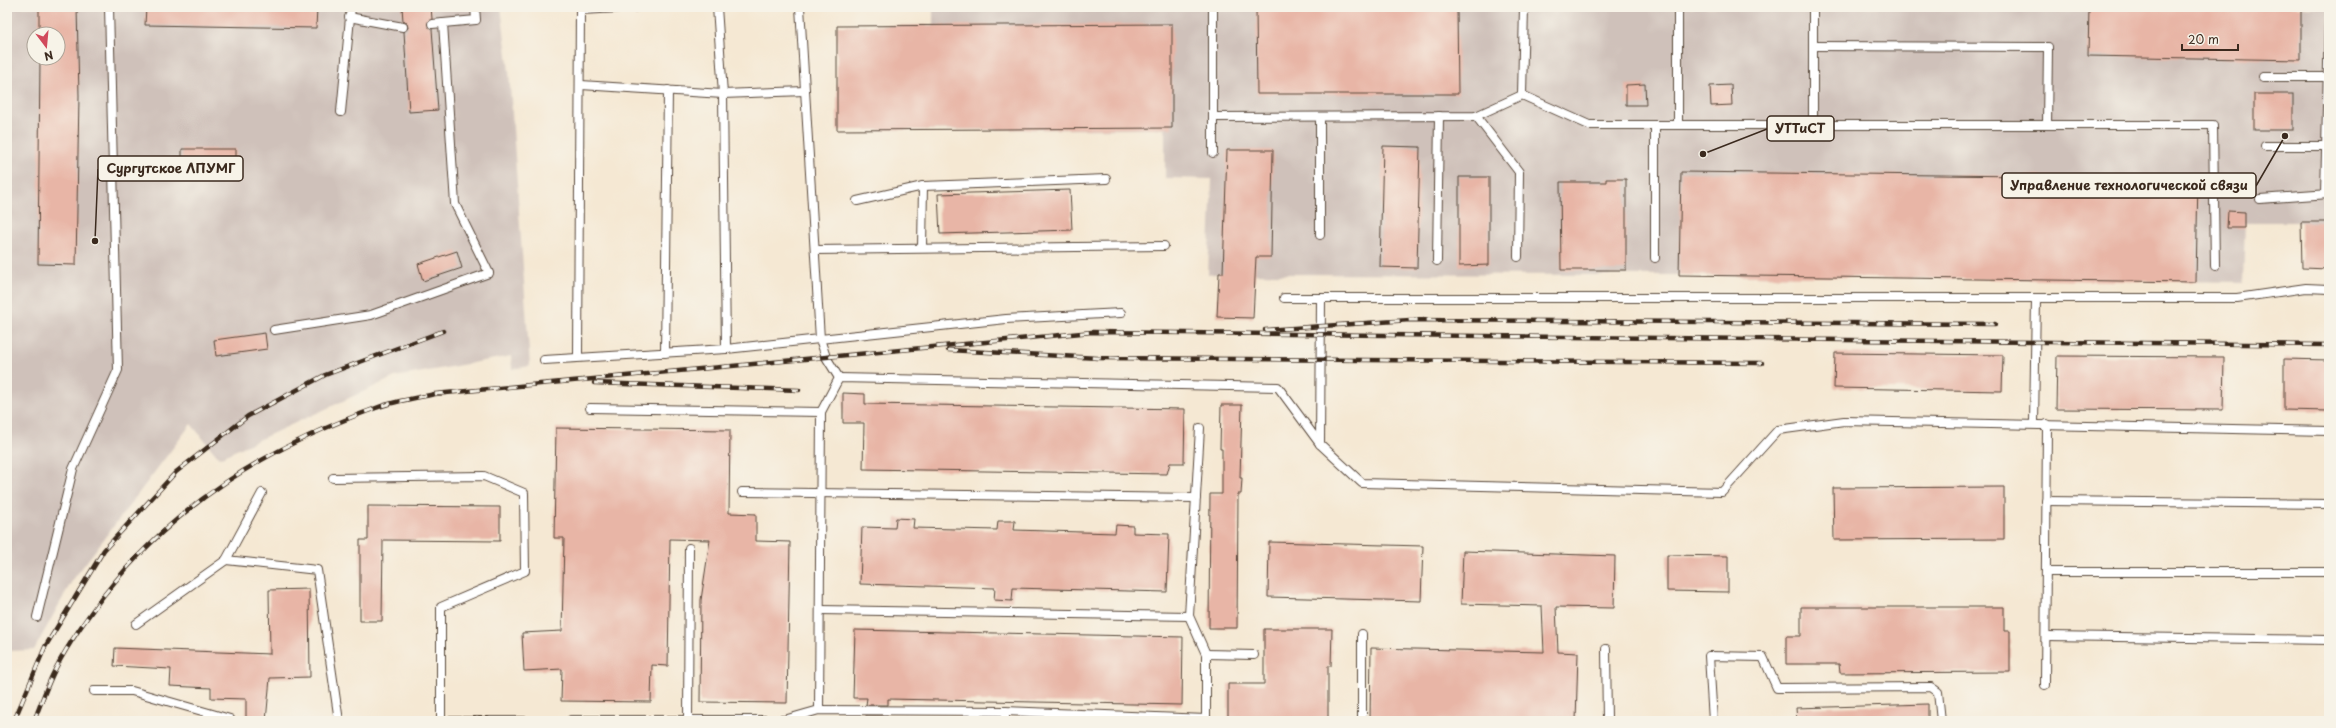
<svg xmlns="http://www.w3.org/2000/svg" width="2336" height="728" font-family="'Playpen Sans',sans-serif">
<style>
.industrial{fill:#cfc1ba;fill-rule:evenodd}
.building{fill:#e8b5a6}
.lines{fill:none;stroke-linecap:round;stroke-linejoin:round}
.lane-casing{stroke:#574639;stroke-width:10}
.lane{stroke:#fff;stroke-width:8}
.rail-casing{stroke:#3b2a1e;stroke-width:4.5}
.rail{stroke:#f7f3e8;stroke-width:3;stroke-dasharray:9;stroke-linecap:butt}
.leader{fill:none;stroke:#3b2a1e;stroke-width:1.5}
.callout-dot{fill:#3b2a1e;stroke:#f7f3e8;stroke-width:1.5}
.callout{fill:#f7f3e8;stroke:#3b2a1e;stroke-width:1.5}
.callout-label{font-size:13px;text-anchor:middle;font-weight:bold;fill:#3b2a1e}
</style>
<rect width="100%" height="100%" fill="#f7f3e8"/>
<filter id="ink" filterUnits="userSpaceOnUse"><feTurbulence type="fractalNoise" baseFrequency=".025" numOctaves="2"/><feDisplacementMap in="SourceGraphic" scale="8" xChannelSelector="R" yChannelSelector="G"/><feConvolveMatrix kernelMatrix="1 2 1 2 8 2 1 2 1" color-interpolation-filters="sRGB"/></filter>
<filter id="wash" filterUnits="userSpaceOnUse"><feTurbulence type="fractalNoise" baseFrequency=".012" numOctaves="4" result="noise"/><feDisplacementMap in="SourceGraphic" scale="16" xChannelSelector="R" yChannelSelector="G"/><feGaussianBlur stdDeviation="0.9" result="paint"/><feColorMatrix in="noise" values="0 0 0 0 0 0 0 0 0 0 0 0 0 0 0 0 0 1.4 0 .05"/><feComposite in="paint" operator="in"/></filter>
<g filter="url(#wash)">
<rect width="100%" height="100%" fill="#f5e8d3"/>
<g class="industrial">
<path d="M7 7H501L509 71 530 366 512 369 511 356 395 377 219 458 191 424 72 581 34 650 7 651ZM34 34H58V58H34Z"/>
<polygon points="933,7 2329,7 2329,222 2245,222 2243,282 1679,275 1208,274 1212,179 1165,178 1165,129 837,130 837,26 933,25"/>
</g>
<g id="blocks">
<g class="building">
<polygon points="39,7 77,7 79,96 76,265 38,264 40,58 58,58 58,34 39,34"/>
<polygon points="146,7 317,7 316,28 145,25"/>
<polygon points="402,7 431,7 432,19 427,24 432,29 438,110 409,112 404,32 408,28 407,23 403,21"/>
<polygon points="1256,7 1457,7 1458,94 1257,94"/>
<polygon points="2089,7 2301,7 2301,60 2088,56"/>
<polygon points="1172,24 1172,128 837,130 837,26"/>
<polygon points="1645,84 1646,105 1626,105 1626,85"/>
<polygon points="1731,85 1732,105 1711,106 1710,86"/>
<rect x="2254" y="94" width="39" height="36"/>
<polygon points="1383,146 1420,147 1417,268 1380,267"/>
<polygon points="182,149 236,149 236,164 182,165"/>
<polygon points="1227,150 1273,150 1271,257 1256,257 1253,318 1217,317 1219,273 1223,273"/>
<polygon points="1681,172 2198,178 2196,282 1679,275"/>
<polygon points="1459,177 1489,177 1489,265 1459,266"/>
<polygon points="1606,179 1626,179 1626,270 1561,270 1560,182 1606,182"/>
<polygon points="1070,190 1072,230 940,234 938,194"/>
<polygon points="2228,211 2245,212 2245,228 2227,228"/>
<polygon points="2301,222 2329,222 2329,269 2302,268"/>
<polygon points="457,251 462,268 423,281 418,264"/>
<polygon points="265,333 267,349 216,356 214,340"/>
<polygon points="1835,353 2003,355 2002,391 1834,388"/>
<polygon points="2057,356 2224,357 2223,410 2056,409"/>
<polygon points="2284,359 2329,360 2329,411 2284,410"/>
<polygon points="843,393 865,394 865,404 1185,409 1184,463 1170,463 1167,474 863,469 864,423 843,423"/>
<polygon points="1221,405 1242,405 1240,478 1242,478 1241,494 1238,494 1237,628 1209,628 1210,494 1222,494 1222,449 1220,449"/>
<polygon points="556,428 730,430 729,513 756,514 756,541 790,542 787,703 700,702 701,600 710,540 670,539 668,666 652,665 651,702 561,701 562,669 524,671 522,633 562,631 564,538 554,538"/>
<polygon points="2004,487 2004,539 1834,540 1833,488"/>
<polygon points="368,506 500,507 500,541 383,540 382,621 360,621 360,540 368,540"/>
<polygon points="896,518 914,519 913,528 997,530 998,521 1015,521 1014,530 1115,533 1116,525 1133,526 1133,533 1169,534 1167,592 1013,588 1012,601 994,600 995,588 860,584 862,527 895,528"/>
<polygon points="1269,542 1423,546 1421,601 1268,597"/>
<polygon points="1463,551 1615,556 1614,608 1556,607 1558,652 1578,653 1576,721 1370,720 1371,648 1544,652 1542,606 1461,604"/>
<polygon points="1667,555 1728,556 1728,592 1667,591"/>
<polygon points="309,589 310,677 270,678 266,721 246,721 246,699 211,698 211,688 170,686 171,669 114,666 115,648 270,654 269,590"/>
<polygon points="1801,607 2004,607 2004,631 2010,631 2010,672 1840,673 1839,664 1786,664 1786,636 1801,636"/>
<polygon points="1264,629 1332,629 1331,666 1328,666 1328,721 1228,721 1228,684 1264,684"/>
<polygon points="855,630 1183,637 1182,705 888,699 888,705 866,705 867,698 853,698"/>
<polygon points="1928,704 1928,721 1797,721 1796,708"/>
<rect x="866" y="716" width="21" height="5"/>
</g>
</g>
</g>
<g filter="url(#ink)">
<use href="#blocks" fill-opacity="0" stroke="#574639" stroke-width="1"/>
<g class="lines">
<defs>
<g id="lane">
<polyline points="717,7 723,94 726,349"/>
<polyline points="800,7 820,339 826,357 839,378"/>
<polyline points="1213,7 1213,153"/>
<polyline points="1524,7 1522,95 1589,125 2213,125 2215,266"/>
<polyline points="1678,7 1678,125"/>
<polyline points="1813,7 1813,125"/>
<polyline points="582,10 638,7"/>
<polyline points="349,17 403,27"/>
<polyline points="432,24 476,20 475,7"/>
<polyline points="1813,46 2048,47 2047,125"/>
<polyline points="2263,77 2327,77"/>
<polyline points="581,85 723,94 805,91"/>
<polyline points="341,112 351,7"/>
<polyline points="1476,116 1519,172 1518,257"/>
<polyline points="1213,117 1476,116 1522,95"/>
<polyline points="1320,117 1320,235"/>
<polyline points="1655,125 1655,258"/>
<polyline points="2265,146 2326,146"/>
<polyline points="2325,194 2329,19"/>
<polyline points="2260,199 2329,194"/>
<polyline points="857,201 923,186 1106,179"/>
<polyline points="922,248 923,186"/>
<polyline points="815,250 1164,246"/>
<polyline points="1437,261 1439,116"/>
<polyline points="1284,298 2237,298 2306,288 2329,289"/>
<polyline points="274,330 371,315 489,273 455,204 443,23"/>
<polyline points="665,353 668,90"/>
<polyline points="578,357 580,7"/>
<polyline points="544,360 726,349 1006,319 1121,313"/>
<polyline points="590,408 821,412"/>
<polyline points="2034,424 2036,298"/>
<polyline points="1200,428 1189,616 1206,654 1206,721"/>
<polyline points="1320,444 1321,298"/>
<polyline points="333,478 484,476 524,493 525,571 441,607 441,721"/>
<polyline points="742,492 1196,498"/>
<polyline points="2046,501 2329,504"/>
<polyline points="226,560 317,570 339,721"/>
<polyline points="2046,572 2329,572"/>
<polyline points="820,610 1189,616"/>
<polyline points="37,617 73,469 118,370 109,7"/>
<polyline points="136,624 226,560 262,493"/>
<polyline points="1362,634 1362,721"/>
<polyline points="2046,636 2329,640"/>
<polyline points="1606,649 1607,721"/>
<polyline points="1206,654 1254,655"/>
<polyline points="2045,685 2047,424"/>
<polyline points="94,691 132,691 230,719 230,721"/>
<polyline points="819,710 821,412 839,378 1278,387 1320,444 1362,483 1722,492 1778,430 1844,421 2329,431"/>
<polyline points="1005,711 1005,721"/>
<polyline points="571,720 784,720 819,710 1005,711 1206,719"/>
<polyline points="688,720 689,548"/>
<polyline points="441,721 524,721"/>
<polyline points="1713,721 1709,656 1763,657 1777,688 1931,687 1938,692 1941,721"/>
</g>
</defs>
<use href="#lane" class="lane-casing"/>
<use href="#lane" class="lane"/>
<defs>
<g id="rail">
<polyline points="1265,330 1410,320 1995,324"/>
<polyline points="948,350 1098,358 1762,363"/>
<polyline points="594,383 799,390"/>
<polyline points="14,721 45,647 104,550 176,472 248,416 325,375 443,331"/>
<path d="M34 721C40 706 45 691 52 676 65 648 85 620 104 595 177 503 266 448 376 408 395 401 416 398 435 394L1092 332 2329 345"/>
</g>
</defs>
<use href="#rail" class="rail-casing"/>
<use href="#rail" class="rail"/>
</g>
</g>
<path class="leader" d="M1703 154L1767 129M95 241L98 169M2285 136L2256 186"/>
<g class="callout-dot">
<circle cx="1703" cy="154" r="4"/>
<circle cx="95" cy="241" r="4"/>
<circle cx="2285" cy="136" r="4"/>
</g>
<g class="callout">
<rect x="1767" y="116" width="67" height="25" rx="4"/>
<rect x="98" y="156" width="145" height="25" rx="4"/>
<rect x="2002" y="173" width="254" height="25" rx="4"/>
</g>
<g class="callout-label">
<text x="1800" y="133">УТТиСТ</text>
<text x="171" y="173">Сургутское ЛПУМГ</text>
<text x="2129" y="190">Управление технологической связи</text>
</g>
<rect width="2336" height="728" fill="none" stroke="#f7f3e8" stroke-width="24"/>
<g transform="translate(46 46) rotate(164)"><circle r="19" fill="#f7f3e8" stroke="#aca397"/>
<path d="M0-3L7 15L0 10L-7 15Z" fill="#d1495b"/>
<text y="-6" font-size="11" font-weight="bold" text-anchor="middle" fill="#3b2a1e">N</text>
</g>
<path d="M2182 44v6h56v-6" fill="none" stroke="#3b2a1e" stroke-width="2"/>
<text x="2188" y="44" font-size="12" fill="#3b2a1e" stroke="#f7f3e8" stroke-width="3" paint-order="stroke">20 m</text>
</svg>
